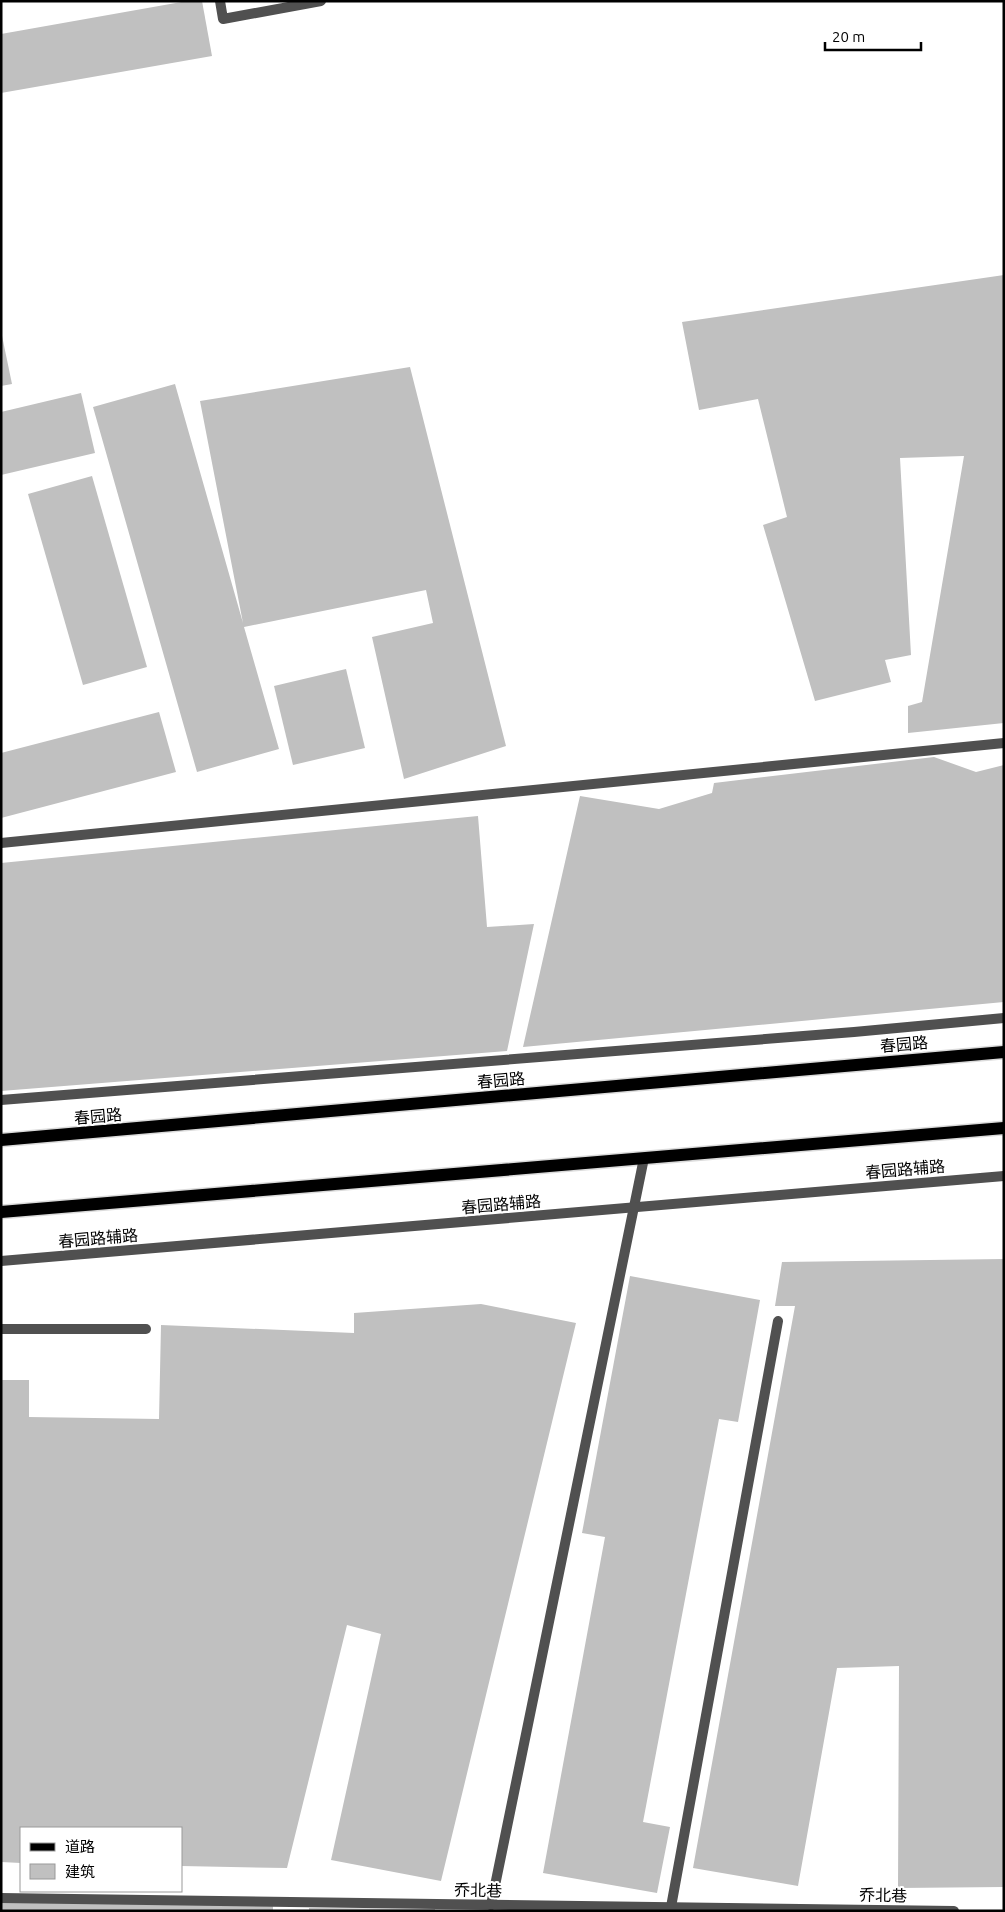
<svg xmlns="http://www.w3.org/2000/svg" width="1005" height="1912" font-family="Ubuntu,'Noto Sans SC',sans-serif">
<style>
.building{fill:#c0c0c0}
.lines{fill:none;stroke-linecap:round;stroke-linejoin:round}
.primary-casing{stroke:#dbdbdb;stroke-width:15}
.service{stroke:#505050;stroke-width:10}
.minor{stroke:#505050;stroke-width:10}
.tertiary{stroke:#505050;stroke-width:10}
.primary{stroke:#000;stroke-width:12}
.labels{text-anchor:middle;stroke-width:4;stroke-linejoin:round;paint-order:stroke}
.street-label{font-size:16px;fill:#000;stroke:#fff}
</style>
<rect width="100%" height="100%" fill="#fff"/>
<g class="building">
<polygon points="187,1 202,1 212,56 1,93 1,34"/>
<polygon points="1004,275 1004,723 908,733 908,706 922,702 964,456 900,458 911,655 885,660 891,682 815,701 763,525 787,517 758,399 699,410 682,322"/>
<polygon points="1,331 12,384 1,386"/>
<polygon points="410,367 506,746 404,779 372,637 433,623 426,590 244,627 279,749 197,772 93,407 175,384 243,623 200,401"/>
<polygon points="81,393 95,453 1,475 1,412"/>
<polygon points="92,476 147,667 83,685 28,494"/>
<polygon points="346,669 365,748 293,765 274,686"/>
<polygon points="159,712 176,772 1,818 1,753"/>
<polygon points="934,757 976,772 1004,765 1004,1002 523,1047 580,796 659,809 712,793 714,783"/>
<polygon points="478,816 487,927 534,924 507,1051 1,1091 1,863"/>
<polygon points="1004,1259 1004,1887 898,1888 899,1666 837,1668 798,1886 693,1868 795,1306 775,1306 782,1262"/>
<polygon points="630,1276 760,1300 738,1422 719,1419 643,1822 670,1827 657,1893 543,1873 605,1537 582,1533"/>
<polygon points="481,1304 576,1323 441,1881 331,1860 381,1634 347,1625 287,1868 181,1866 181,1828 21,1828 21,1863 1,1862 1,1380 29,1380 29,1417 159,1419 161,1325 354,1333 354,1313"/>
<polygon points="1,1902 273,1904 273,1911 1,1911"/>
<polygon points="309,1908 435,1909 435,1911 309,1911"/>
</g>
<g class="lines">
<defs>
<g id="primary">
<polyline points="1,1140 1004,1052"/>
<polyline points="1,1212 1004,1128"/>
</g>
</defs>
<use href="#primary" class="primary-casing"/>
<g class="service">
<polyline points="220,1 223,19 321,1"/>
<polyline points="1,1329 146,1329"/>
<polyline points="491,1905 644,1158"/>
<polyline points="671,1907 778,1321"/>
</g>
<g class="minor">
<polyline points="1,843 1004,743"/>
<polyline points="1,1898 954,1911"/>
</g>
<g class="tertiary">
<polyline points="1,1100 854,1032 1004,1018"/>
<polyline points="1,1261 1004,1176"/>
</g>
<use href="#primary" class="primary"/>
</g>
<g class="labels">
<g class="street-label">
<text transform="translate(904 1044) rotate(-5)" y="6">春园路</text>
<text transform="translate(501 1080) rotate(-5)" y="6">春园路</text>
<text transform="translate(98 1116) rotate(-5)" y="6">春园路</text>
<text transform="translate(905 1169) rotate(-5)" y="6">春园路辅路</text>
<text transform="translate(501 1204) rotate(-5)" y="6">春园路辅路</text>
<text transform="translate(98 1238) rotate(-5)" y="6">春园路辅路</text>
<text transform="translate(478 1890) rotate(1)" y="6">乔北巷</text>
<text transform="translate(883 1895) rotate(1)" y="6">乔北巷</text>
</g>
</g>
<rect width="1005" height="1912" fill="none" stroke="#000000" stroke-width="5"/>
<rect x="20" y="1827" width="162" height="65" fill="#ffffff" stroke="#999999"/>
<rect x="30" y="1843" width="25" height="8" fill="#000000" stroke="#999999"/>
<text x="65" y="1852" font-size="15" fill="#000000">道路</text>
<rect x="30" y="1864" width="25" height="15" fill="#c0c0c0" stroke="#999999"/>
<text x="65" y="1877" font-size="15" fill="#000000">建筑</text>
<path d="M825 42v8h96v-8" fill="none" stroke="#000000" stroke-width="2.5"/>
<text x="832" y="42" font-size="15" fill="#000000" stroke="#ffffff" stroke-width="4" paint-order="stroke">20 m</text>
</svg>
